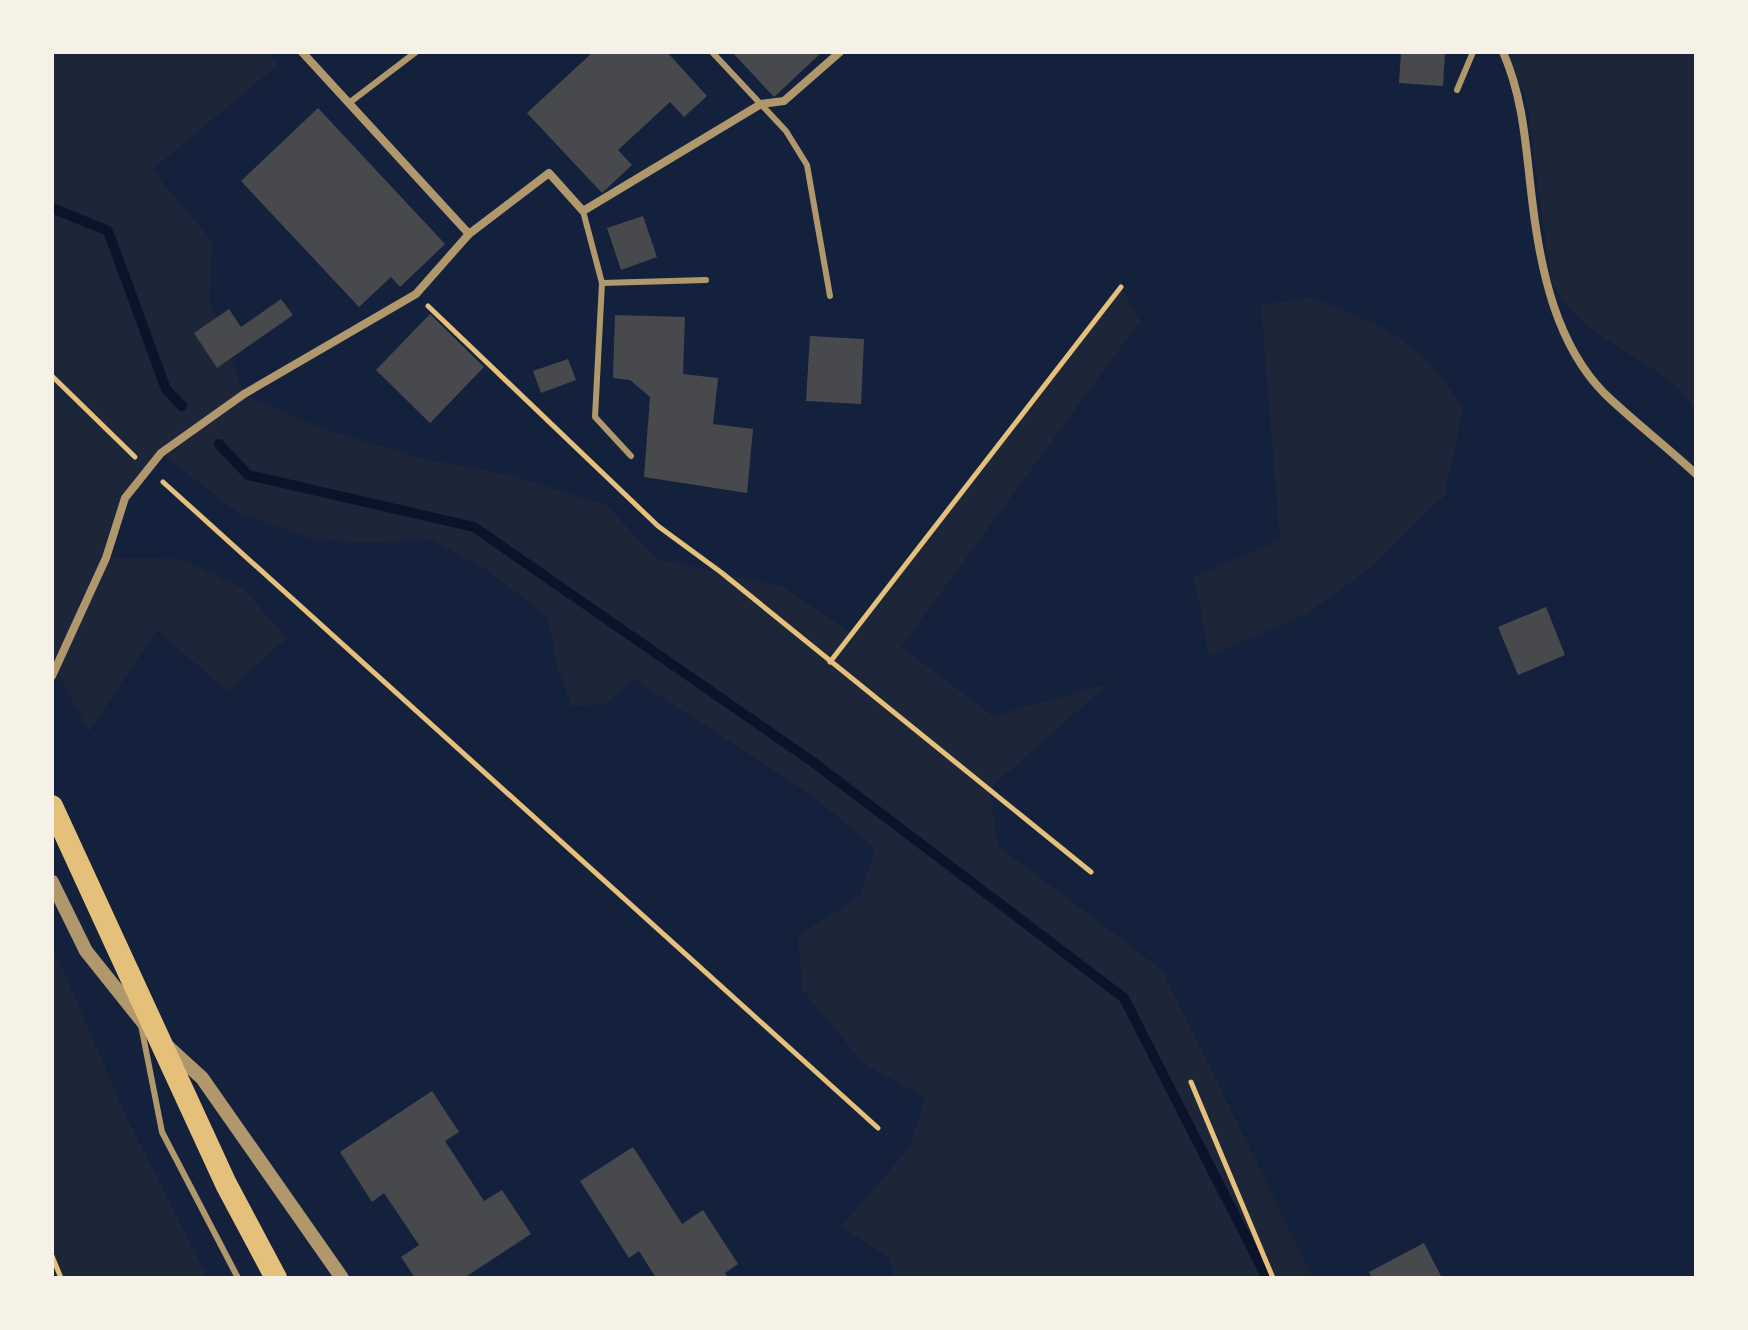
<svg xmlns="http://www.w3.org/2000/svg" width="1748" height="1330" font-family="'Crimson Pro',serif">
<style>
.green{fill:#1d2539}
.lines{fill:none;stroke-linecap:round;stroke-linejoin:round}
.stream{stroke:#0b132b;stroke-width:10}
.building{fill:#48494c}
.path{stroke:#e5c07b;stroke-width:5}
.service{stroke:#b1986c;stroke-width:6}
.minor{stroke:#b1986c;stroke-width:8}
.tertiary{stroke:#b1986c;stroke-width:14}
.trunk{stroke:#e5c07b;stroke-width:22}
</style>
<rect width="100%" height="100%" fill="#14213d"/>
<g class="green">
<polygon points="52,52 266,52 278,65 152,170 212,241 209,299 244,394 318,427 424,459 510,475 606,505 658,559 783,587 852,633 1121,287 1140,321 901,647 993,716 1108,684 989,789 998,846 1162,970 1313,1278 895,1278 889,1258 841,1227 911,1145 925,1097 864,1064 802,989 798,936 860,896 876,849 813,796 634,679 605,704 572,706 557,666 548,617 488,571 432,540 363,542 312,539 236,511 161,453 125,498 106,558 180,559 244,589 287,638 227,691 157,630 89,732 52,662"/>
<path d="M1500 52H1696V411C1688 402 1681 390 1672 383 1633 351 1571 329 1551 280L1526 96Z"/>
<path d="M1312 298C1389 329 1415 336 1463 407L1445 495 1373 566 1307 614 1209 656 1194 577 1280 540 1261 305Z"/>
<polygon points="52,945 129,1123 208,1278 52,1278"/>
</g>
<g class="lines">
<g class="stream">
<polyline points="52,208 108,231 166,389 182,406"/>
<polyline points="219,444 248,475 474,527 813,762 1124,998 1267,1278"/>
</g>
</g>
<g class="building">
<polygon points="593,52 667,52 707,96 684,117 670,102 618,150 632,165 602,193 527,113"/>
<polygon points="732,52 822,52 774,97"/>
<polygon points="1401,52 1445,52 1443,86 1399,83"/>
<polygon points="318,108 445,244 400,287 391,277 359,307 241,181"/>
<polygon points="643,216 657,257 621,270 607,228"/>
<polygon points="281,299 293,315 217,368 194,333 229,309 241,327"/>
<polygon points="430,314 484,367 430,423 376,370"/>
<polygon points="615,315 685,317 683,374 718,378 713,424 753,429 747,493 644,477 650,397 630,380 613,378"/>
<polygon points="810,336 864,339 861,404 806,401"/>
<polygon points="568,359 576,380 541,393 533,371"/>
<polygon points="1546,607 1565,655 1518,675 1498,627"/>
<polygon points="432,1091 459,1132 445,1141 484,1201 502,1190 531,1234 464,1278 415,1278 401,1257 419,1245 384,1193 372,1202 340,1152"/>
<polygon points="633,1147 682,1224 703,1210 738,1264 725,1273 728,1278 656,1278 639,1251 629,1258 580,1181"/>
<polygon points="1424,1243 1442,1278 1372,1278 1369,1272"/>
</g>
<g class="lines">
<g class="path">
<polyline points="428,306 658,526 722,573 1091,872"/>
<polyline points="52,376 135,457"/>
<polyline points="163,482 878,1128"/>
<polyline points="830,662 1121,287"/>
<polyline points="1191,1082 1273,1278"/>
<polyline points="52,1256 61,1278"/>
</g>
<g class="service">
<polyline points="712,52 786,131 807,165 830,296"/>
<polyline points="1457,90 1473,52"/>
<polyline points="349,103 416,52"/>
<polyline points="583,211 602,283 595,417 631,456"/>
<polyline points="602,283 706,280"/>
<polyline points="141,1025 162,1132 238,1278"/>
</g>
<g class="minor">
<polyline points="302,52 469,234"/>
<path d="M1503 52C1525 102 1526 154 1533 207 1541 272 1557 345 1604 393 1633 421 1666 446 1696 474"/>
<polyline points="52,676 106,558 125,498 161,453 244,394 416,294 469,234 549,173 583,211 761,104 784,101 840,52"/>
</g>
<g class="tertiary">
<polyline points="52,882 86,951 150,1031"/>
<polyline points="168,1047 202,1078 342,1278"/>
</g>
<polyline class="trunk" points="52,806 226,1184 276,1278"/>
</g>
<rect width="1748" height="1330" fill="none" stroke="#f6f1e7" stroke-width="108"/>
</svg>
